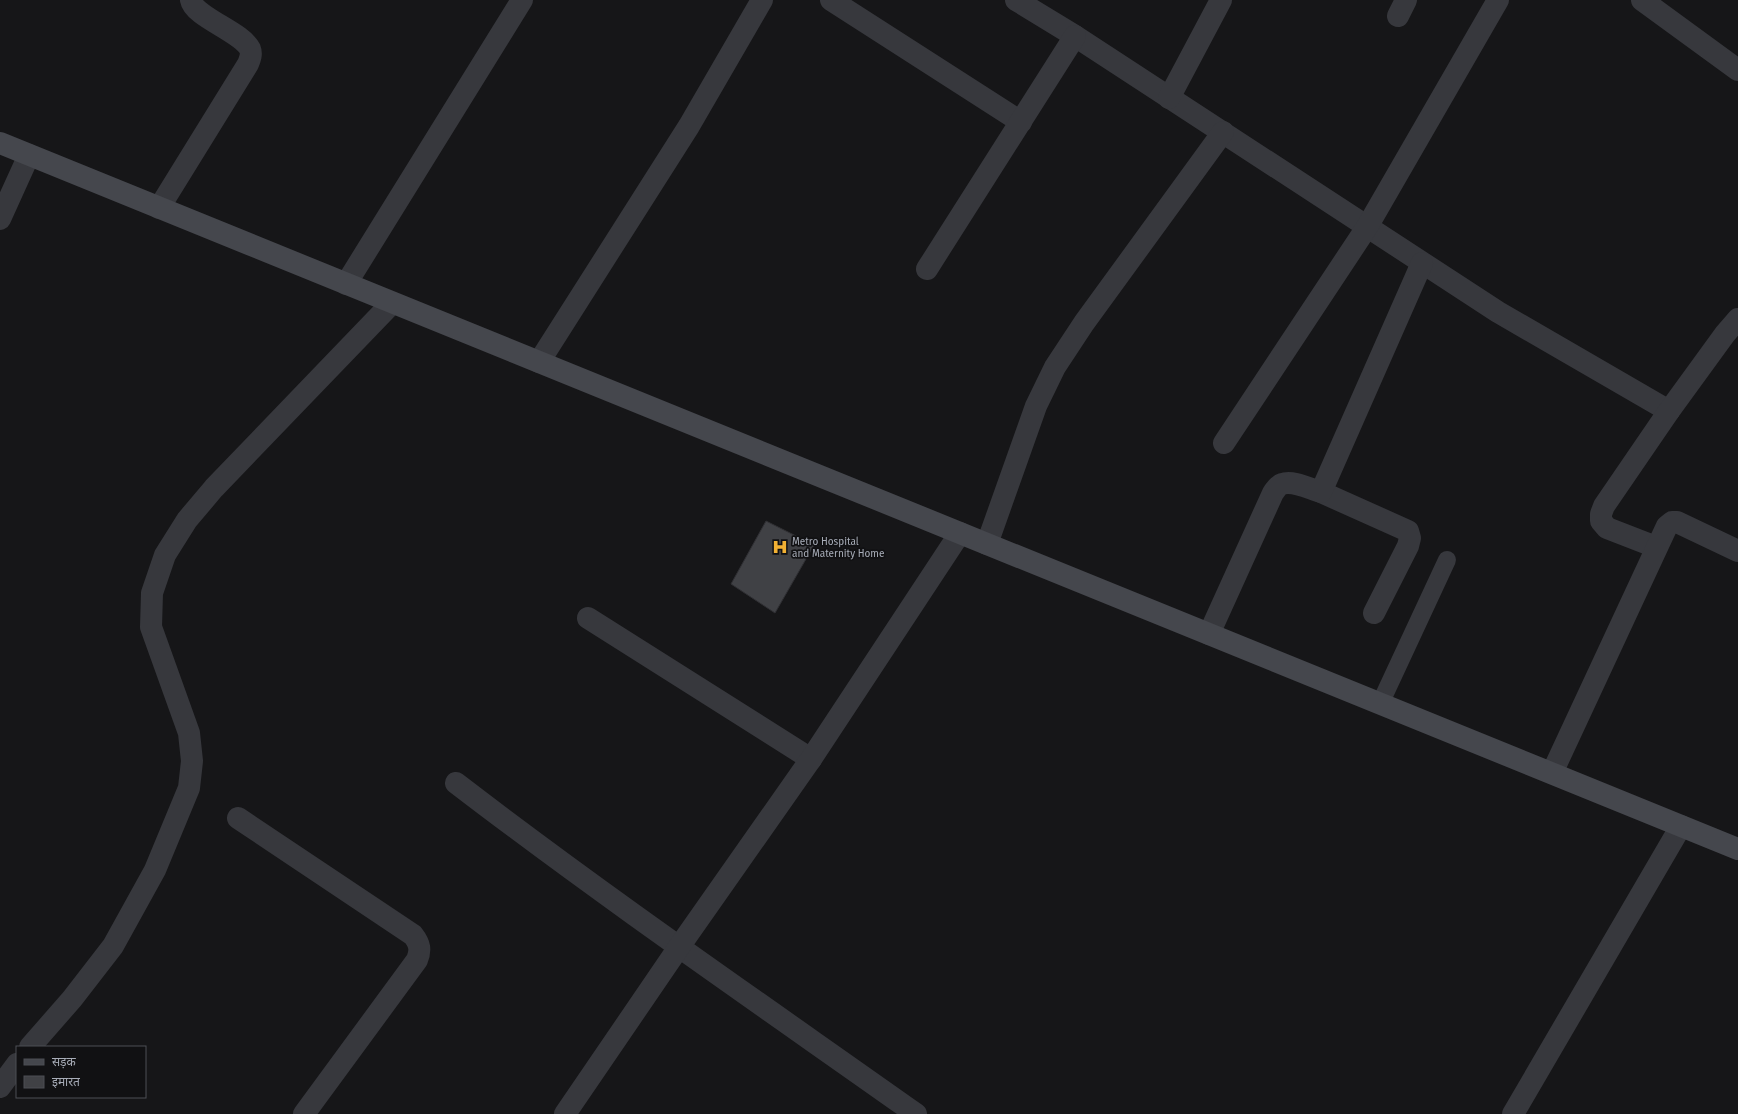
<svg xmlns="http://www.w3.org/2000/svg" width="1738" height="1114" font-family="'Fira Sans','Noto Sans Devanagari',sans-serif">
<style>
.building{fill:#404145;stroke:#303034}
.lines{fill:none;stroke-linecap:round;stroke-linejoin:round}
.service{stroke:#37383d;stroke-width:18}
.minor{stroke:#37383d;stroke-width:22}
.secondary{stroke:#45474d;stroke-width:22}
.labels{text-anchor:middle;stroke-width:3.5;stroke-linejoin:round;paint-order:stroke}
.poi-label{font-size:10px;fill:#a8adb8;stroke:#111113;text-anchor:start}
</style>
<rect width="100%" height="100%" fill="#161618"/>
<polygon class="building" points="766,521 814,545 775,613 731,584"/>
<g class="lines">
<polyline class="service" points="1380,704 1447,560"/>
<g class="minor">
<polyline points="831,0 1021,122"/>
<polyline points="1016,0 1075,36 1498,312 1669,411"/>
<polyline points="1642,0 1738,70"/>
<polyline points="1398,16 1406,0"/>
<polyline points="1169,98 1221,0"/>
<path d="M159 208 248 64C250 59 252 54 250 49 242 32 194 17 191 0"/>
<polyline points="0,219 29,155"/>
<polyline points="927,269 1075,36"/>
<polyline points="346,284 522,0"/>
<polyline points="539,362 689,126 762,0"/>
<polyline points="1224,443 1367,227 1498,0"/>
<polyline points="1321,492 1408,531 1410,538 1408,546 1374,613"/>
<polyline points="987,544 1036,406 1055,367 1084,323 1223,132"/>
<polyline points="1656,547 1607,528 1601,521 1601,514 1604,506 1669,411 1725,334 1738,319"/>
<polyline points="588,618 811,759"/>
<path d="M1209 634 1273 493C1276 489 1278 485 1282 484 1293 480 1310 489 1321 492L1422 263"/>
<polyline points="1552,773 1667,526 1672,522 1677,522 1738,551"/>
<path d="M456 783C606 898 762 1005 916 1114"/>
<path d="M238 818 413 935C420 944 421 950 417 960L304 1114"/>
<polyline points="30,1047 72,999 113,946 155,870 189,788 192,761 189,733 151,627 152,593 165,555 187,520 214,488 392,303"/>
<polyline points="0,1087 17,1064"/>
<polyline points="565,1114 679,947 811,759 960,533"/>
<polyline points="1513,1114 1681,826"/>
</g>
<polyline class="secondary" points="0,143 1738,849"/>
</g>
<defs>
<symbol id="hospital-bare" viewBox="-9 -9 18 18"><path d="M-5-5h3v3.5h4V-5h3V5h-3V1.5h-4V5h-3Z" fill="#f2b134" stroke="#111113" stroke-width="2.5" paint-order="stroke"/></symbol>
</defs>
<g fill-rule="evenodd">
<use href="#hospital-bare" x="769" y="536" width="22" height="22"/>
</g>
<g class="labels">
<g class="poi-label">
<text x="792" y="545">Metro Hospital<tspan x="792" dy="12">and Maternity Home</tspan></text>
</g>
</g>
<rect x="16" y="1046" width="130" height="52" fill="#111113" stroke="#4d4f55"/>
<rect x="24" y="1059" width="20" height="6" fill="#45474d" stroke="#4d4f55"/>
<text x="52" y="1066" font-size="12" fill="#a8adb8">सड़क</text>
<rect x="24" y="1076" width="20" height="12" fill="#404145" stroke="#4d4f55"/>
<text x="52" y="1086" font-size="12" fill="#a8adb8">इमारत</text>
</svg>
